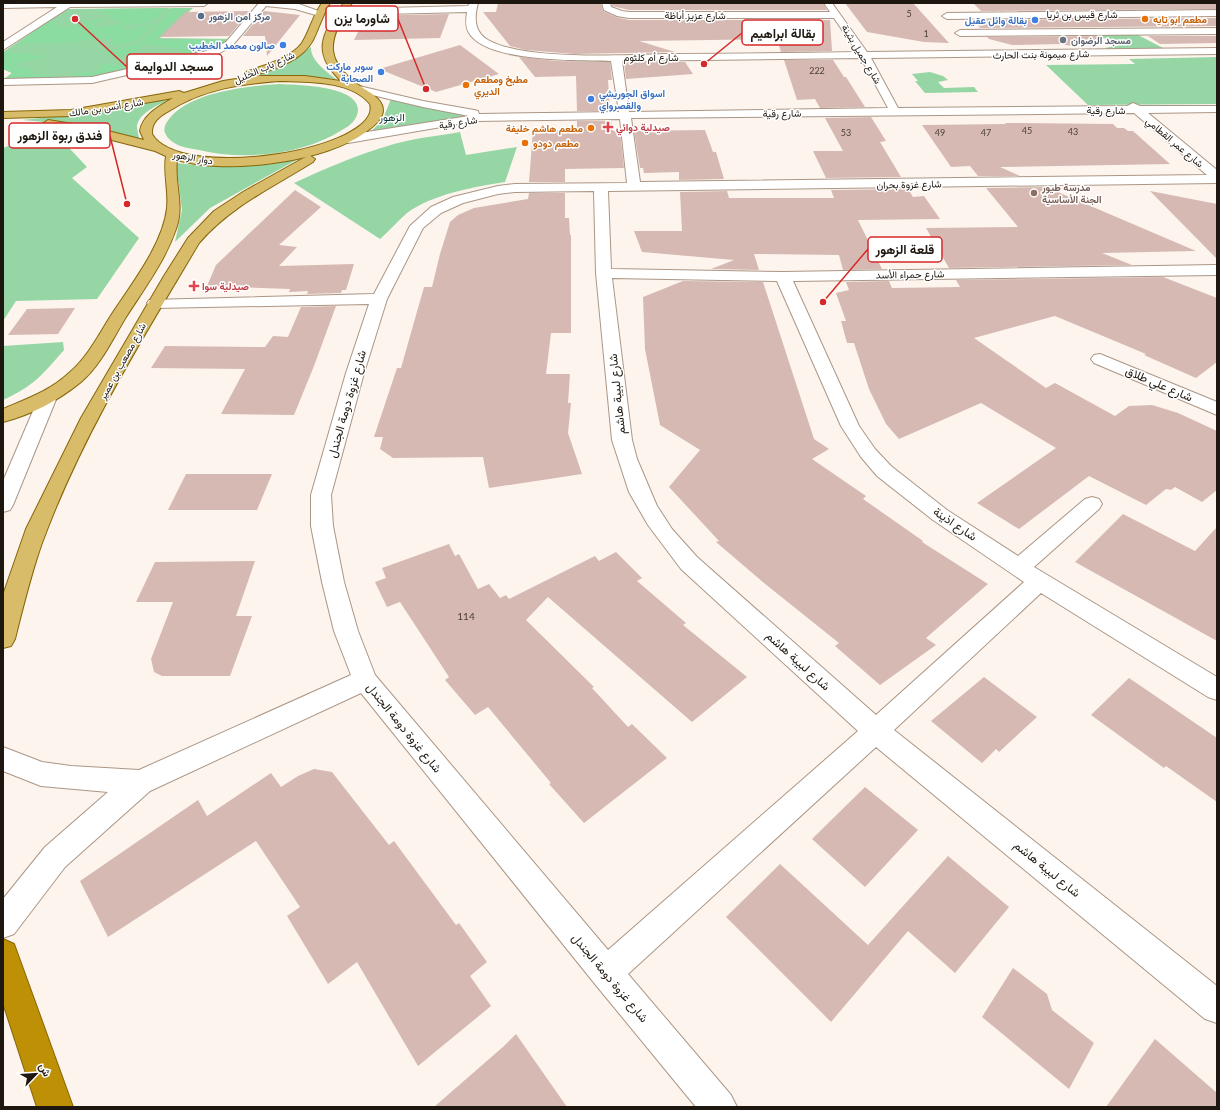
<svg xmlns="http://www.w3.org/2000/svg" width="1220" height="1110" font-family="Lato,Vazirmatn,sans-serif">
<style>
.green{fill:#96d6a5}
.forest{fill:#8bdca0}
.building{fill:#d6b9b3}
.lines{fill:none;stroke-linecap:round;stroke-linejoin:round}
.minor-casing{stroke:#ab9685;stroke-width:2}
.major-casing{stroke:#866609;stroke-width:2}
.highway-casing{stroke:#866609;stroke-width:2}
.minor{fill:#fff;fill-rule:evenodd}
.major{fill:#d8bc69;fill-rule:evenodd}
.highway{fill:#be9005;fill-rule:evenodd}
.service-dot{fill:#5c6f8a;stroke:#fff;stroke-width:1.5}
.food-dot{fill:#e8710a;stroke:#fff;stroke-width:1.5}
.shop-dot{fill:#3f7fe0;stroke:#fff;stroke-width:1.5}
.worship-dot{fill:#6b7280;stroke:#fff;stroke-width:1.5}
.health-dot{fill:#e0444e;stroke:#fff;stroke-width:1.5}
.education-dot{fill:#8d6e63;stroke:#fff;stroke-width:1.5}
.labels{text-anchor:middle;stroke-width:3;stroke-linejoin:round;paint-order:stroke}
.far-number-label{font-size:9px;fill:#4c4039}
.far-street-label{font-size:10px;fill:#1e1710;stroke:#fff}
.far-service-label{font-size:10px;font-weight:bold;fill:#4e5e75;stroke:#fff;text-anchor:start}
.far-food-label{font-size:10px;font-weight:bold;fill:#c56008;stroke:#fff;text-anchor:start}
.far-shop-label{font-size:10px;font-weight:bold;fill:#366cbe;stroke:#fff;text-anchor:end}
.far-worship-label{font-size:10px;font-weight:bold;fill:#5b616d;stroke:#fff;text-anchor:start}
.far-health-label{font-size:10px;font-weight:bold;fill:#be3a42;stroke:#fff;text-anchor:start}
.far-education-label{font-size:10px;font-weight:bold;fill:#785e54;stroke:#fff;text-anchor:start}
.number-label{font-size:10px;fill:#4c4039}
.far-neighbourhood-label{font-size:11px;fill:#113437;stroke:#fff}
.street-label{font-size:12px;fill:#1e1710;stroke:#fff}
.leader{fill:none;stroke:#d62828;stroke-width:1.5}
.callout-dot{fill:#d62828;stroke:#fff;stroke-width:1.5}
.callout{fill:#fff;stroke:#d62828;stroke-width:1.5}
.callout-label{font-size:13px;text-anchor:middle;font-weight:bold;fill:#1e1710}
</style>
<rect width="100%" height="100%" fill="#fdf4ed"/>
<g class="green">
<polygon points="193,8 160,38 234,39 205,57 83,80 3,80 12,73 3,69 3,52 66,9"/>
<polygon points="1093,35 1138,35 1165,49 1108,50 1105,48 1124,44"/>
<path d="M311 47C310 60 326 71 336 79L279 76 244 79 283 65Z"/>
<polygon points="1217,57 1217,104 1088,105 1046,65 1135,64 1129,59"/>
<polygon points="930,72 943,76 948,80 938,82 944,88 974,87 978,92 925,93 915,81 918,81 912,74"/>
<path d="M279 84C296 85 356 85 358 109 358 119 350 126 342 130 303 155 243 161 199 150 187 148 171 146 165 133 163 128 166 123 169 119 189 92 248 86 279 84Z"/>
<path d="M172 98C161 104 139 112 137 126 137 130 139 136 139 139L69 124 22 120 98 112Z"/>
<polygon points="391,99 470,116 369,133 382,121"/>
<path d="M460 132 466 155 517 147 505 182C474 187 433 194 407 213 398 221 389 231 380 239L294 183C326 168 359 154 394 144 415 138 438 136 460 132Z"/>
<polygon points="56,134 87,167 72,178 139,238 97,299 16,301 3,321 3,148 21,141"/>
<path d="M302 157 210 208 175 242 182 210 176 163C224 169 255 165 302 157Z"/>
<path d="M63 342 64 350C42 375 34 386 3 400V346Z"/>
</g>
<g class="forest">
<path d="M168 8C150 27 143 21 120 27L127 30 155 23C141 38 132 45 111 45L112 38 59 43H18L50 20 63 28 99 19 103 21 91 24 98 28 123 23 95 9Z"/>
<path d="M173 8H186L154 40H226L208 52 78 80H3L12 73 3 69V52L30 54 45 57 12 64 24 69 31 67 35 69 27 71 38 75 45 74 51 76 42 79 44 80C54 77 65 80 76 77L73 74C82 72 96 74 101 68L99 67 108 64 113 66 133 60 127 57H113L104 53 134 44 144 46 133 52 172 57 186 50 137 43 148 36Z"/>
</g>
<g class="building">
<polygon points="498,3 601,3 603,11 616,17 629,20 830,20 832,51 781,52 777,39 639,41 675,52 574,54 526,50 510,46 483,12 496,12"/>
<polygon points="612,3 654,3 654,4 823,3 827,10 629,10 612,6"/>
<polygon points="845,3 913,3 949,43 924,42 867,32"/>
<polygon points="973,3 1217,3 1217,9 981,11"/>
<polygon points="250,11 229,36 160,37 186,12"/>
<polygon points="264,11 300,15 267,56 265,36 243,36"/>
<polygon points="449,14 440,38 354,40 366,16"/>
<polygon points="1217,18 1217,26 980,28 976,22 978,20"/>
<polygon points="1100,36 1095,45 1071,46 1062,44 1012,45 989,39 987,37"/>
<polygon points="1148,36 1217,36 1217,43 1160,44"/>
<polygon points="460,45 499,74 436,92 379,69"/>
<polygon points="519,57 557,61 610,62 612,80 608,80 610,111 577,111 576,76 535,77"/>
<polygon points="784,60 833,60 844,77 846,77 865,107 820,108 815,99 797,100"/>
<polygon points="624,62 685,62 693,74 626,79"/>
<polygon points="871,117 886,141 880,142 901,177 826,178 813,151 843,151 825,118"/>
<polygon points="577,121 611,121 613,131 620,131 624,168 565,169 565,182 529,182 533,130 577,130"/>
<polygon points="1005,123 1113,124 1117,128 1124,128 1128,131 1133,131 1170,164 1000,167 1020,176 978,176 970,166 951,167 922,125 1006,124"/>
<polygon points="705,130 713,152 716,152 724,179 679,180 679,172 644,173 643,168 640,168 634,131"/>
<polygon points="1046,187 1196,251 1102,253 1132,265 949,268 926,228 1018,227 986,188"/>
<polygon points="908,189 913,197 924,196 940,219 858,220 882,269 843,270 839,255 754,254 759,270 711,269 734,260 642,252 634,231 682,231 680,192 727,191 729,198 834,198 831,190"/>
<polygon points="295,190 321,207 279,245 297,247 279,266 354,264 346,290 342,290 341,293 307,294 308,291 289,292 290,289 207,286 216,265"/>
<polygon points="1150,191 1217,204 1217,259"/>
<polygon points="529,193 565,193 565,218 569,218 570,235 571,235 571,333 551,333 546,374 570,374 568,403 571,403 568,433 582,474 489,488 483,457 393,458 380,449 383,437 374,437 397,368 401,368 424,287 432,287 440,254 450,222 458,215 474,208 528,199"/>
<polygon points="1163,277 1217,298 1217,362 1196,378 1144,355 1146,354 1055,316 974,338 1046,388 1055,383 1115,416 1129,406 1152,405 1178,413 1217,431 1217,490 1202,502 1175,487 1171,490 1166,489 1146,505 1089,476 1019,529 977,503 1056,448 981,403 899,439 886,424 869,389 854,343 847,343 841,321 846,321 836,293 849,290 846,282 889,281 892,288 960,287 956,280"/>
<polygon points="683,281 763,282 814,439 829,449 812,459 866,496 863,499 923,541 922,542 988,584 926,638 936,645 880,685 835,646 839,643 764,583 716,542 719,541 669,487 700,450 660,425 645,349 643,297"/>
<polygon points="336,306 314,366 294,415 221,414 245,369 151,368 165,346 265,347 273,336 288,337 301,307"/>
<polygon points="75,308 58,334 8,335 27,309"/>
<polygon points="186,474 272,474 257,510 168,510"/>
<polygon points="1123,514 1195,551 1217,527 1217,641 1075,562"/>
<polygon points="449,544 455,556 459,554 478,589 489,584 500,598 506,595 509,599 595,556 599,561 616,552 642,578 637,581 686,623 683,625 747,677 692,722 548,597 526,620 594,687 592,688 628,727 632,724 667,758 584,823 549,784 551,783 488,707 475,715 445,680 449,677 400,602 387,607 375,582 386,578 382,568"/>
<polygon points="255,561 236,616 252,616 230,676 162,676 154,672 151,659 173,602 136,602 155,562"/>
<polygon points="984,677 1037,717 999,752 996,749 982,763 931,721"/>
<polygon points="1129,678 1217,738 1217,802 1166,766 1164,768 1091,715"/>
<polygon points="314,769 332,772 389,845 394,841 456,925 459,923 487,962 470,976 491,1006 418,1066 357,962 328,984 287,916 300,907 256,841 108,937 80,881 198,800 207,816 271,773 281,787 298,776"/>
<polygon points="865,787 918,830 865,887 812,839"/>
<polygon points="948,856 1009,907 955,973 908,931 831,1022 726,917 780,864 868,945"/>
<polygon points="1013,968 1047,994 1052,1010 1094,1043 1069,1089 982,1017"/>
<polygon points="516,1034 567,1107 434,1107 504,1046"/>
<polygon points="1155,1039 1217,1093 1217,1107 1106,1107"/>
</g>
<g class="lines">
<defs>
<g id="minor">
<polygon points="3,3 208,3 204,6 70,7 3,50 3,42 57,7 3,8"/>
<polygon points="259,3 296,3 324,13 319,16 295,9 266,6 232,46 218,54 92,83 3,85 3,79 92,77 211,50 226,42"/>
<path d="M470 3H478C474 17 474 32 488 40 526 61 621 55 666 54 729 54 793 53 857 52L834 18H629L617 16 604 10 602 3H610L611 7 622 11 629 12H830L824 3H832L867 52 1217 48V54L871 58 898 108 1127 106 1133 103 1140 106H1217V112L1148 113 1217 170V183L608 191 611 269 783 272 1217 265V275L793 281 859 426 875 449 891 466 947 510 1018 556 1085 499 1092 497 1099 499 1102 504 1099 509 1034 567 1217 677V700L1208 697 1041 593 894 730 1217 986V1023L1205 1019 876 747 628 974 731 1095 737 1107H696L595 984 361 693 150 791 65 867 14 934 3 938V899L45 847 108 792 41 786 3 771V747L42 762 71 766 139 770 351 675 334 631 322 582 311 526V495L346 373 369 304 155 308 149 306 147 303 149 300 374 294 410 226 431 207 453 197 498 186 515 184 627 183 620 119 476 121 348 143 344 142 342 139 344 136 348 135 469 116 423 107 355 91 354 89 359 86 423 101 474 110 478 111 479 114 619 112 611 61C580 60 487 63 469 33 465 27 466 19 467 12L341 15 336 12 341 9 468 6ZM861 58 888 108 629 112 622 61ZM1134 113 1207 175 640 182 631 118ZM594 191 596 273 612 440 629 492 648 525 681 569 858 731 608 950 375 675 358 631 344 582 333 526 331 495 364 373 387 299 423 228 441 213 463 203 498 194 515 192ZM612 278 777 281 841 426 861 457 877 476 933 520 1024 582 876 715 697 557 672 529 657 506 637 459 632 440Z"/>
<polygon points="1217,10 1217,16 947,19 942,16 947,13"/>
<polygon points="1217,28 1217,34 960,36 955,33 960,30"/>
<polygon points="1100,354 1217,402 1217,415 1094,363 1091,359 1094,355"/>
<polygon points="48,392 54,393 57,397 13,505 10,510 3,512 3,481 39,397 42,393"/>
</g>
<g id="major">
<path d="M322 3H330C323 14 319 28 313 40 302 61 275 69 253 76H305L341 81C312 53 321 35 342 6L343 3H352C325 42 324 63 366 90 373 94 383 101 383 110 383 119 374 126 367 131 328 162 225 175 177 160 174 184 185 205 176 229 165 261 144 289 126 317 113 338 101 365 81 382 59 400 31 415 3 422V409C26 399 50 391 69 373 87 358 98 336 110 317 130 286 163 245 167 208 169 190 163 174 166 156L155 151 92 135 48 128 42 124 48 120 92 127 144 140 140 131C143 114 160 106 173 98L71 116 3 118V112L71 110 179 91 184 93 223 81 249 77 245 74 246 72C264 65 290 59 302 43 310 30 313 15 322 3ZM279 81C307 82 351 80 370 104 383 149 180 183 152 134 151 122 160 116 169 111 203 89 240 84 279 81Z"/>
<path d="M309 155 315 159 313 162C273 187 231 206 199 243 142 339 81 437 42 543 31 574 23 607 15 639L11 646 3 648V595L26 529 81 418 164 276 188 238 214 211 243 192Z"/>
</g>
<polygon id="highway" points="3,939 14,944 73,1107 37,1107 3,1003"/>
</defs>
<use href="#minor" class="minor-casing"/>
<use href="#major" class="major-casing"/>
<use href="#highway" class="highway-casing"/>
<use href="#minor" class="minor"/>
<use href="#major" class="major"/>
<use href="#highway" class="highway"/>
</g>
<circle class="service-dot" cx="201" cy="16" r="4"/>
<g class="food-dot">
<circle cx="1145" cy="19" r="4"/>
<circle cx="466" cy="85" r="4"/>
<circle cx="591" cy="128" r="4"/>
<circle cx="525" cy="143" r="4"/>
</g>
<g class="shop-dot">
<circle cx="1035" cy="20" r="4"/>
<circle cx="283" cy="45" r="4"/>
<circle cx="381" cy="72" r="4"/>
<circle cx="591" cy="99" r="4"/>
</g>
<circle class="worship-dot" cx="1063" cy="40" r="4"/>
<g class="health-dot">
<path d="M606 121h4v4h4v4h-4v4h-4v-4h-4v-4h4z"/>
<path d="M192 280h4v4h4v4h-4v4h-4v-4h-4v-4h4z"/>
</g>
<circle class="education-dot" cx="1034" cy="193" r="4"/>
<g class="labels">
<g class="far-number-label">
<text x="909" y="17">5</text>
<text x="926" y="37">1</text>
<text x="817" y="74">222</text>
<text x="1027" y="134">45</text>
<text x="1073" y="135">43</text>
<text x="846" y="136">53</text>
<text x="940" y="136">49</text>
<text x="986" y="136">47</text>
</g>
<g class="far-street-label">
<text x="1082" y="18">شارع قيس بن ثريا</text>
<text x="695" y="19">شارع عزيز أباظة</text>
<text transform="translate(862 54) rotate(59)" y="4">شارع جميل بثينة</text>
<text transform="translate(1041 54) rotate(-1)" y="4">شارع ميمونة بنت الحارث</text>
<text x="651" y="61">شارع أم كلثوم</text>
<text transform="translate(264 67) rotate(-24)" y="4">شارع باب الخليل</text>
<text transform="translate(106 107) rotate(-9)" y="4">شارع أنس بن مالك</text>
<text x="1106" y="114">شارع رقية</text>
<text transform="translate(782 113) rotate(-1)" y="4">شارع رقية</text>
<text transform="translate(458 122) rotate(-9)" y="4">شارع رقية</text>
<text transform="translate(1175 142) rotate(40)" y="4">شارع عمر القطامي</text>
<text transform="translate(193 157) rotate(10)" y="4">دوار الزهور</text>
<text transform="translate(909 184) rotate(-1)" y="4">شارع غزوة بحران</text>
<text transform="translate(910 274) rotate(-1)" y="4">شارع حمراء الأسد</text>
<text transform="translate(122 361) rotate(-61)" y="4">شارع مصعب بن عمير</text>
</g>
<g class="far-service-label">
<text x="209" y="20">مركز امن الزهور</text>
</g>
<g class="far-food-label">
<text x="1153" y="23">مطعم ابو تايه</text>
<text x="474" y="83">مطبخ ومطعم<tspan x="474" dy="12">الديري</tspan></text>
<text x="583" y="132" text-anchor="end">مطعم هاشم خليفة</text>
<text x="533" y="147">مطعم دودو</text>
</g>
<g class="far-shop-label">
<text x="1027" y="24">بقالة وائل عقيل</text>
<text x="275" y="49">صالون محمد الخطيب</text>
<text x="373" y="70">سوبر ماركت<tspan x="373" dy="12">الصحابة</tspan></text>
<text x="599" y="97" text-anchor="start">اسواق الجوريشي<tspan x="599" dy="12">والقصرواي</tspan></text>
</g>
<g class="far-worship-label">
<text x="1071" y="44">مسجد الرضوان</text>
</g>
<g class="far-health-label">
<text x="616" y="131">صيدلية دوائي</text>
<text x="202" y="290">صيدلية سوا</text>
</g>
<g class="far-education-label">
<text x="1042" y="191">مدرسة طيور<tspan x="1042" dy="12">الجنة الأساسية</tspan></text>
</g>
<g class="number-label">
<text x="466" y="620">114</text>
</g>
<g class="far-neighbourhood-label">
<text x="392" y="121">الزهور</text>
</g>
<g class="street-label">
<text transform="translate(1159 384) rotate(23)" y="4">شارع علي طلاق</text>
<text transform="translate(617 394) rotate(-96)" y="4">شارع لبيبة هاشم</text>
<text transform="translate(347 404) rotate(-74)" y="4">شارع غزوة دومة الجندل</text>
<text transform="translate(955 524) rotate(34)" y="4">شارع اذينة</text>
<text transform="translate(798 661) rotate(42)" y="4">شارع لبيبة هاشم</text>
<text transform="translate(404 728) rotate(51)" y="4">شارع غزوة دومة الجندل</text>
<text transform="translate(1047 869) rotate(39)" y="4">شارع لبيبة هاشم</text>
<text transform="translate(610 978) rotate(50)" y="4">شارع غزوة دومة الجندل</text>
</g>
</g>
<path class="leader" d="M426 89L398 19M704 64L742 33M75 19L127 67M127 204L110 136M823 302L868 249"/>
<g class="callout-dot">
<circle cx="426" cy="89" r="4"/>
<circle cx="704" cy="64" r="4"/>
<circle cx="75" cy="19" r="4"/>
<circle cx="127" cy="204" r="4"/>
<circle cx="823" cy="302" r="4"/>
</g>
<g class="callout">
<rect x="326" y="6" width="72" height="25" rx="4"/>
<rect x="742" y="20" width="81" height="25" rx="4"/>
<rect x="127" y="54" width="95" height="25" rx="4"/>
<rect x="9" y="123" width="101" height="25" rx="4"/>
<rect x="868" y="237" width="74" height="25" rx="4"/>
</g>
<g class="callout-label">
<text x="362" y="23">شاورما يزن</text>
<text x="783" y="38">بقالة ابراهيم</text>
<text x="174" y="71">مسجد الدوايمة</text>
<text x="60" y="140">فندق ربوة الزهور</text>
<text x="905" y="254">قلعة الزهور</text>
</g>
<rect width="1220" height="1110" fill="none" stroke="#1e1710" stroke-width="8"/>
<g transform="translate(36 1074) rotate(65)" stroke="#ffffff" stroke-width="3" paint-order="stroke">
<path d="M0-3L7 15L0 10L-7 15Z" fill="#1e1710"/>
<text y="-6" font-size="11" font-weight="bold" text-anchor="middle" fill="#1e1710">ش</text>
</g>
</svg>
